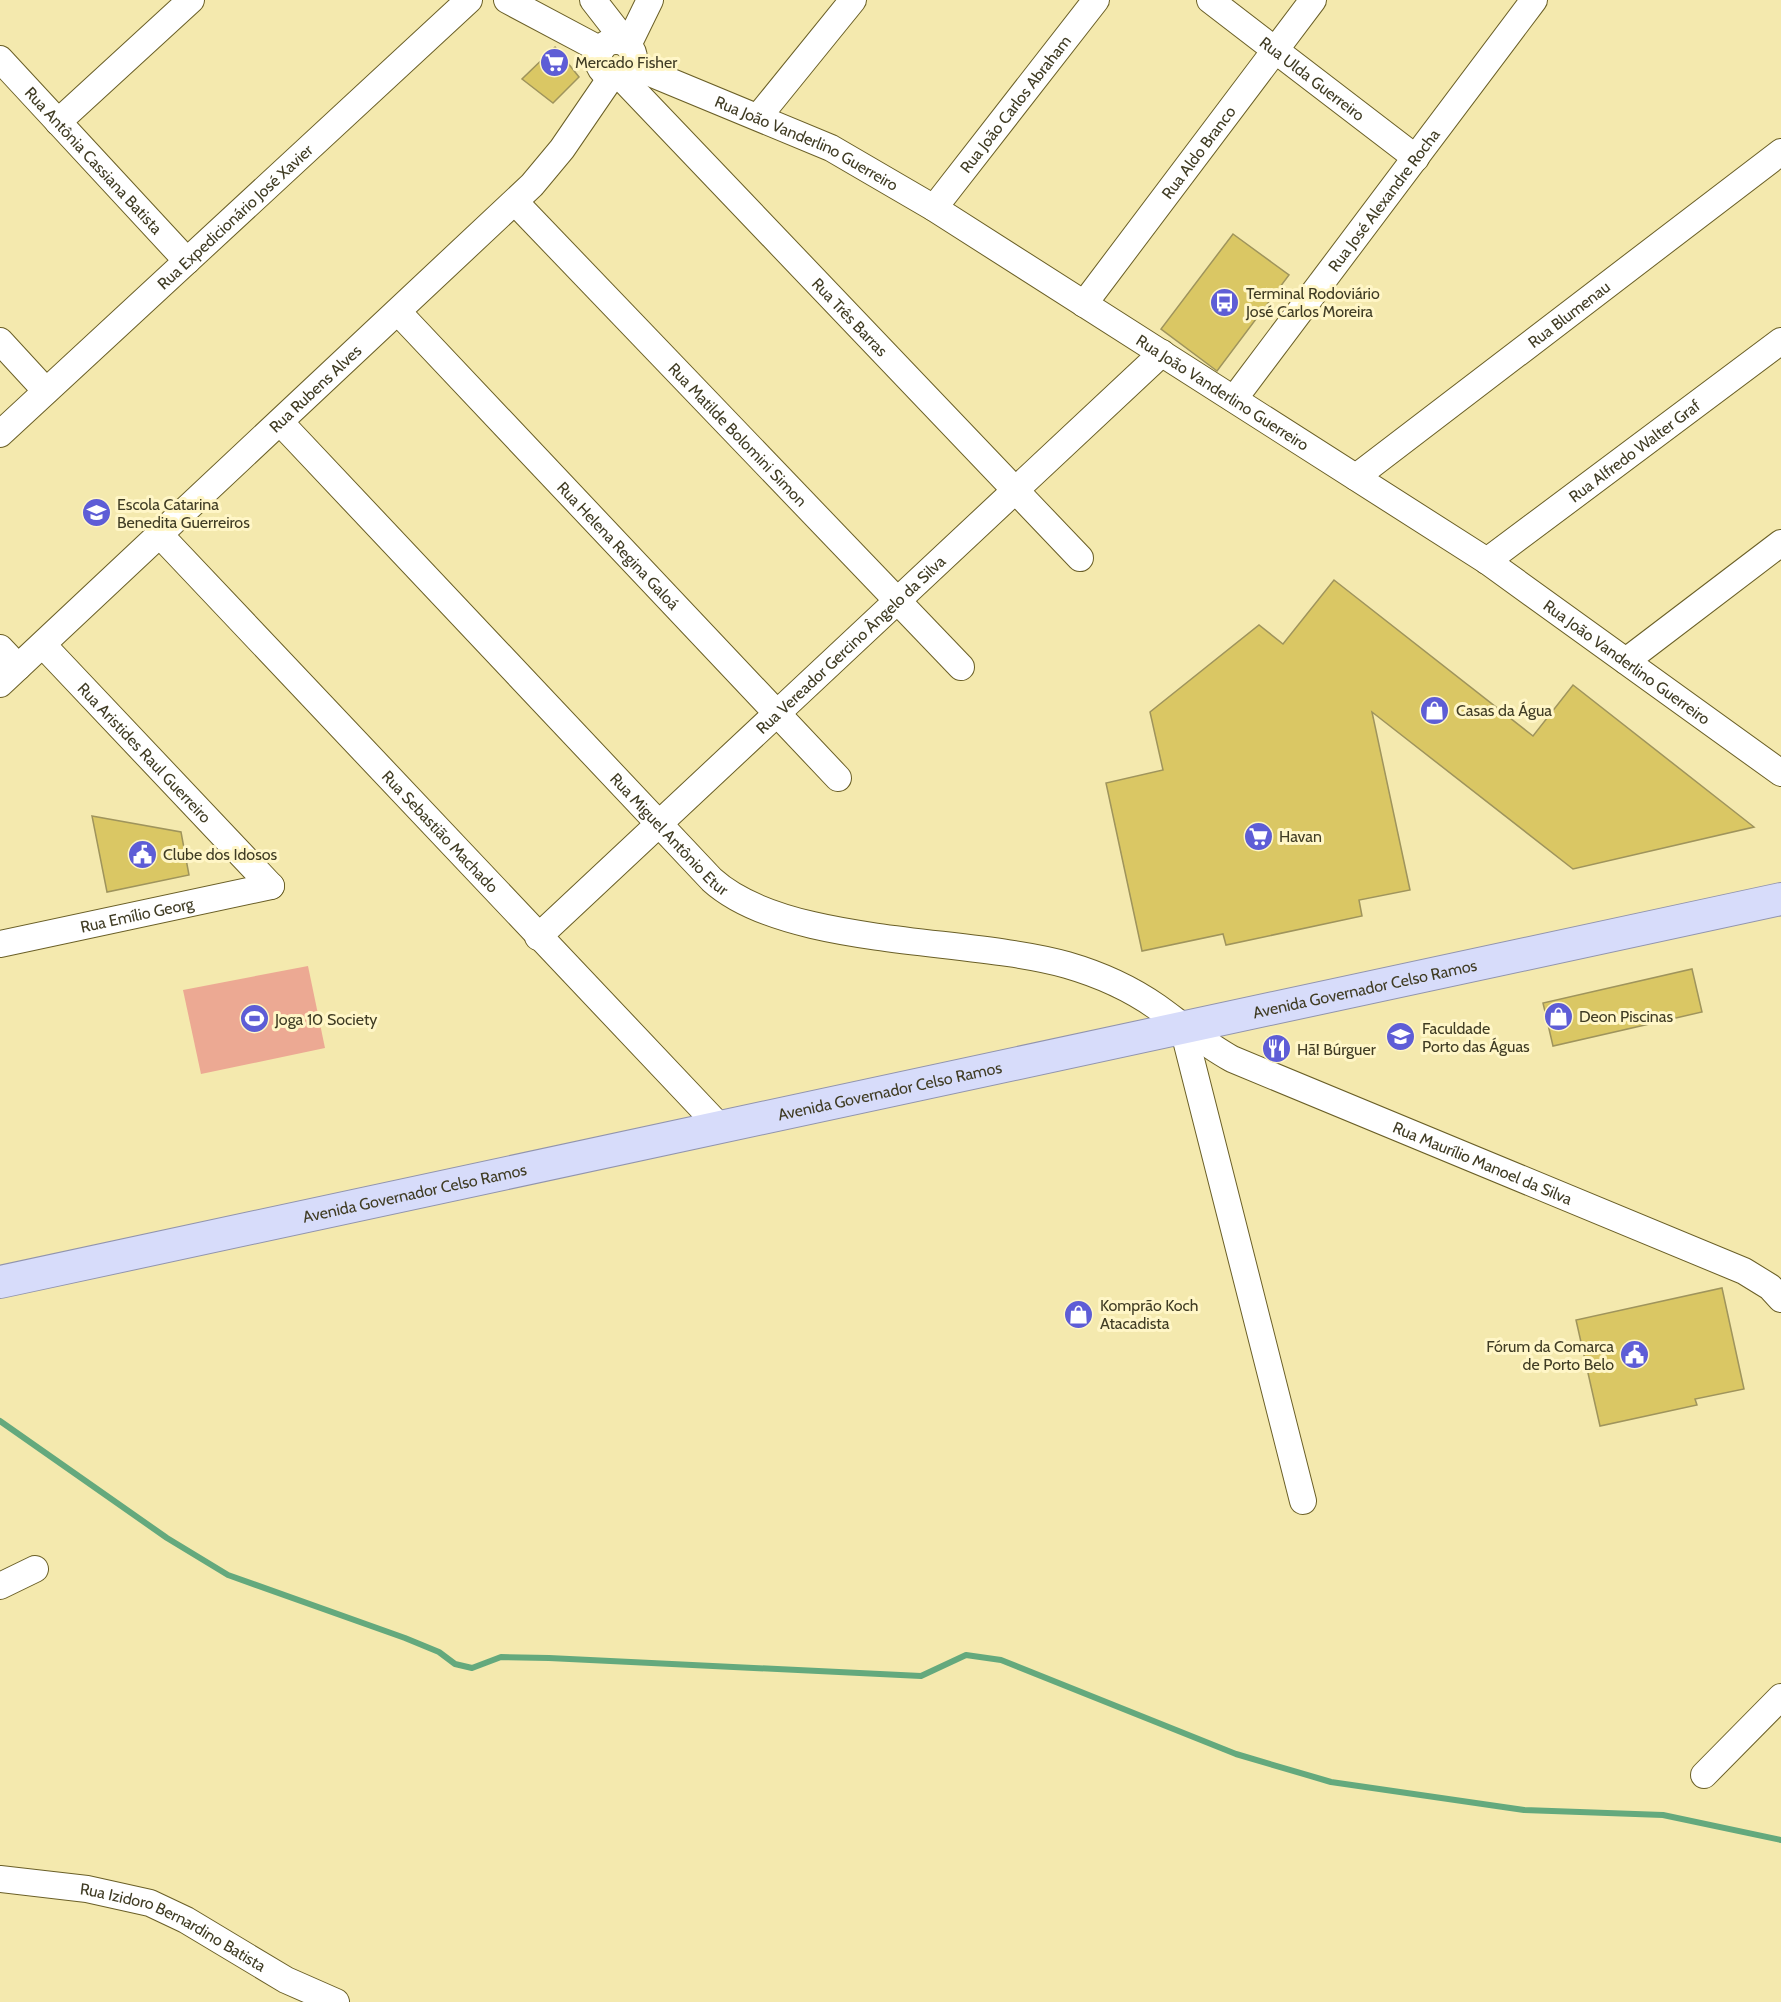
<svg xmlns="http://www.w3.org/2000/svg" width="1781" height="2002" font-family="Cabin,sans-serif">
<style>
.green{fill:#eca993}
.lines{fill:none;stroke-linecap:round;stroke-linejoin:round}
.stream{stroke:#64a97d;stroke-width:6}
.building{fill:#dac764;stroke:#9f945c;stroke-width:1.5}
.minor-casing{stroke:#6a5f27;stroke-width:28}
.major-casing{stroke:#9194ad;stroke-width:34}
.minor{stroke:#fff;stroke-width:26}
.major{stroke:#d7dcfa;stroke-width:32}
.labels{text-anchor:middle;stroke-width:6;stroke-linejoin:round;paint-order:stroke}
.poi-label{font-size:16px;fill:#403c24;stroke:#fff6c7;text-anchor:start}
.street-label{font-size:16px;fill:#403c24;stroke:#fff6c7}
</style>
<rect width="100%" height="100%" fill="#f4e9ae"/>
<polygon class="green" points="308,966 325,1048 201,1074 183,990"/>
<g class="lines">
<polyline class="stream" points="0,1421 167,1538 228,1575 405,1638 439,1652 455,1664 472,1668 501,1657 549,1658 921,1676 966,1655 1001,1660 1236,1754 1331,1782 1524,1810 1663,1815 1781,1840"/>
</g>
<g class="building">
<polygon points="555,47 579,77 553,103 522,79"/>
<polygon points="1233,234 1289,275 1217,371 1161,329"/>
<polygon points="1334,580 1533,736 1573,685 1754,827 1573,869 1372,712 1410,890 1359,900 1362,916 1226,945 1223,934 1142,951 1106,783 1163,770 1150,712 1259,625 1283,644"/>
<polygon points="92,816 181,832 189,875 107,892"/>
<polygon points="1692,969 1702,1012 1553,1046 1543,1003"/>
<polygon points="1722,1288 1744,1389 1695,1399 1697,1405 1600,1426 1576,1320"/>
</g>
<g class="lines">
<defs>
<g id="minor">
<polyline points="507,0 601,50"/>
<polyline points="593,0 628,45 650,0"/>
<path id="s1" d="M1210 0 1416 158"/>
<circle cx="616" cy="59" r="18"/>
<path id="s2" d="M0 59 187 261"/>
<path id="s3" d="M633 66 831 148 934 208 1487 561 1781 773"/>
<path id="s4" d="M620 76 1080 558"/>
<polyline points="759,116 853,0"/>
<polyline points="58,122 191,0"/>
<path id="s5" d="M515 202 961 667"/>
<path id="s6" d="M934 208 1096 0"/>
<path id="s7" d="M1084 304 1313 0"/>
<path id="s8" d="M398 312 838 778"/>
<polyline points="0,341 46,391"/>
<path id="s9" d="M1234 399 1534 0"/>
<path id="s10" d="M280 422 712 880C786 947 968 937 1067 965 1098 974 1130 988 1157 1007 1182 1025 1205 1044 1232 1059L1744 1271 1770 1287 1781 1299"/>
<path id="s11" d="M0 434 469 0"/>
<path id="s12" d="M1356 477 1781 152"/>
<path id="s13" d="M160 535 720 1127"/>
<path id="s14" d="M1487 561 1781 341"/>
<path id="s15" d="M43 645 271 886"/>
<polyline points="0,648 18,667"/>
<polyline points="1626,661 1781,543"/>
<path id="s16" d="M0 684 532 185 562 149 612 76"/>
<path id="s17" d="M538 937 1162 353"/>
<path id="s18" d="M0 944 271 886"/>
<polyline points="1183,1028 1303,1501"/>
<polyline points="0,1586 35,1569"/>
<polyline points="1704,1775 1781,1697"/>
<path id="s19" d="M0 1879 87 1889 150 1903 186 1920 286 1980 336 2002"/>
</g>
<g id="major">
<path id="s20" d="M0 1282 1781 899"/>
</g>
</defs>
<use href="#minor" class="minor-casing"/>
<use href="#major" class="major-casing"/>
<use href="#minor" class="minor"/>
<use href="#major" class="major"/>
</g>
<defs>
<symbol id="supermarket-disc" viewBox="-11 -11 22 22"><circle r="9.5" fill="#5e5dd6" stroke="#fff6c7"/><path d="M-6-5.5h2.5l.6 2H6L4.5 2H-2.5L-4.4-4H-6ZM-1.5 3.2a1.3 1.3 0 1 0 .1 0ZM3 3.2a1.3 1.3 0 1 0 .1 0Z" fill="#fff"/></symbol>
<symbol id="bus-disc" viewBox="-11 -11 22 22"><circle r="9.5" fill="#5e5dd6" stroke="#fff6c7"/><path d="M-5-6H5V4H4V6H2V4H-2V6H-4V4H-5ZM-3.5-4V0h7V-4ZM-3.5 1.2v1.5H-2V1.2ZM2 1.2v1.5H3.5V1.2Z" fill="#fff"/></symbol>
<symbol id="school-disc" viewBox="-11 -11 22 22"><circle r="9.5" fill="#5e5dd6" stroke="#fff6c7"/><path d="M0-5L7-2L0 1L-7-2ZM-4 1L0 2.5L4 1V4Q0 6-4 4Z" fill="#fff"/></symbol>
<symbol id="shop-disc" viewBox="-11 -11 22 22"><circle r="9.5" fill="#5e5dd6" stroke="#fff6c7"/><path d="M-5-2.5h2.3a2.7 3.5 0 0 1 5.4 0H5L5.5 6h-11ZM-1.5-2.5h3a1.5 2.3 0 0 0-3 0Z" fill="#fff"/></symbol>
<symbol id="civic-disc" viewBox="-11 -11 22 22"><circle r="9.5" fill="#5e5dd6" stroke="#fff6c7"/><path d="M-.6-6.5H3V-4.5H.6V-3L4-1V1h2V6H-6V1h2V-1L-.6-3ZM-1.2 2.5V6h2.4V2.5Z" fill="#fff"/></symbol>
<symbol id="stadium-disc" viewBox="-11 -11 22 22"><circle r="9.5" fill="#5e5dd6" stroke="#fff6c7"/><path d="M0-5a6.5 5 0 1 0 0 10a6.5 5 0 1 0 0-10ZM-3.5-1.8h7v3.6h-7Z" fill="#fff"/></symbol>
<symbol id="university-disc" viewBox="-11 -11 22 22"><circle r="9.5" fill="#5e5dd6" stroke="#fff6c7"/><path d="M0-5L7-2L0 1L-7-2ZM-4 1L0 2.5L4 1V4Q0 6-4 4Z" fill="#fff"/></symbol>
<symbol id="restaurant-disc" viewBox="-11 -11 22 22"><circle r="9.5" fill="#5e5dd6" stroke="#fff6c7"/><path d="M-5-6h1v4h1v-4h1v4h1v-4h1v5L-1.5 .5V6h-2V.5L-5-1ZM5-6V6H3V1.5H1.5Q1.5-4 5-6Z" fill="#fff"/></symbol>
</defs>
<g fill-rule="evenodd">
<use href="#supermarket-disc" x="538" y="46" width="33" height="33"/>
<use href="#bus-disc" x="1208" y="286" width="33" height="33"/>
<use href="#school-disc" x="80" y="496" width="33" height="33"/>
<use href="#shop-disc" x="1418" y="694" width="33" height="33"/>
<use href="#supermarket-disc" x="1242" y="820" width="33" height="33"/>
<use href="#civic-disc" x="126" y="838" width="33" height="33"/>
<use href="#shop-disc" x="1542" y="1000" width="33" height="33"/>
<use href="#stadium-disc" x="238" y="1002" width="33" height="33"/>
<use href="#university-disc" x="1384" y="1020" width="33" height="33"/>
<use href="#restaurant-disc" x="1260" y="1032" width="33" height="33"/>
<use href="#shop-disc" x="1062" y="1298" width="33" height="33"/>
<use href="#civic-disc" x="1618" y="1338" width="33" height="33"/>
</g>
<g class="labels">
<g class="poi-label">
<text x="575" y="68">Mercado Fisher</text>
<text x="1246" y="299">Terminal Rodoviário<tspan x="1246" dy="18">José Carlos Moreira</tspan></text>
<text x="117" y="510">Escola Catarina<tspan x="117" dy="18">Benedita Guerreiros</tspan></text>
<text x="1456" y="716">Casas da Água</text>
<text x="1279" y="842">Havan</text>
<text x="163" y="860">Clube dos Idosos</text>
<text x="1579" y="1022">Deon Piscinas</text>
<text x="275" y="1025">Joga 10 Society</text>
<text x="1422" y="1034">Faculdade<tspan x="1422" dy="18">Porto das Águas</tspan></text>
<text x="1297" y="1055">Hã! Búrguer</text>
<text x="1100" y="1311">Komprão Koch<tspan x="1100" dy="18">Atacadista</tspan></text>
<text x="1614" y="1352" text-anchor="end">Fórum da Comarca<tspan x="1614" dy="18">de Porto Belo</tspan></text>
</g>
<g class="street-label">
<text dy="6" stroke="none"><textPath href="#s1" startOffset="129">Rua Ulda Guerreiro</textPath></text>
<text dy="6" stroke="none"><textPath href="#s6" startOffset="132">Rua João Carlos Abraham</textPath></text>
<text dy="6" stroke="none"><textPath href="#s3" startOffset="190">Rua João Vanderlino Guerreiro</textPath></text>
<text dy="6" stroke="none"><textPath href="#s7" startOffset="190">Rua Aldo Branco</textPath></text>
<text dy="6" stroke="none"><textPath href="#s2" startOffset="138">Rua Antônia Cassiana Batista</textPath></text>
<text dy="6" stroke="none"><textPath href="#s9" startOffset="249">Rua José Alexandre Rocha</textPath></text>
<text dy="6" stroke="none"><textPath href="#s11" startOffset="320">Rua Expedicionário José Xavier</textPath></text>
<text dy="6" stroke="none"><textPath href="#s12" startOffset="268">Rua Blumenau</textPath></text>
<text dy="6" stroke="none"><textPath href="#s4" startOffset="333">Rua Três Barras</textPath></text>
<text dy="6" stroke="none"><textPath href="#s16" startOffset="432">Rua Rubens Alves</textPath></text>
<text dy="6" stroke="none"><textPath href="#s3" startOffset="676">Rua João Vanderlino Guerreiro</textPath></text>
<text dy="6" stroke="none"><textPath href="#s5" startOffset="322">Rua Matilde Bolomini Simon</textPath></text>
<text dy="6" stroke="none"><textPath href="#s14" startOffset="184">Rua Alfredo Walter Graf</textPath></text>
<text dy="6" stroke="none"><textPath href="#s8" startOffset="321">Rua Helena Regina Galoá</textPath></text>
<text dy="6" stroke="none"><textPath href="#s17" startOffset="428">Rua Vereador Gercino Ângelo da Silva</textPath></text>
<text dy="6" stroke="none"><textPath href="#s3" startOffset="1162">Rua João Vanderlino Guerreiro</textPath></text>
<text dy="6" stroke="none"><textPath href="#s15" startOffset="148">Rua Aristides Raul Guerreiro</textPath></text>
<text dy="6" stroke="none"><textPath href="#s13" startOffset="408">Rua Sebastião Machado</textPath></text>
<text dy="6" stroke="none"><textPath href="#s10" startOffset="567">Rua Miguel Antônio Etur</textPath></text>
<text dy="6" stroke="none"><textPath href="#s18" startOffset="140">Rua Emílio Georg</textPath></text>
<text dy="6" stroke="none"><textPath href="#s20" startOffset="1396">Avenida Governador Celso Ramos</textPath></text>
<text dy="6" stroke="none"><textPath href="#s20" startOffset="910">Avenida Governador Celso Ramos</textPath></text>
<text dy="6" stroke="none"><textPath href="#s10" startOffset="1461">Rua Maurílio Manoel da Silva</textPath></text>
<text dy="6" stroke="none"><textPath href="#s20" startOffset="424">Avenida Governador Celso Ramos</textPath></text>
<text dy="6" stroke="none"><textPath href="#s19" startOffset="182">Rua Izidoro Bernardino Batista</textPath></text>
</g>
</g>
</svg>
